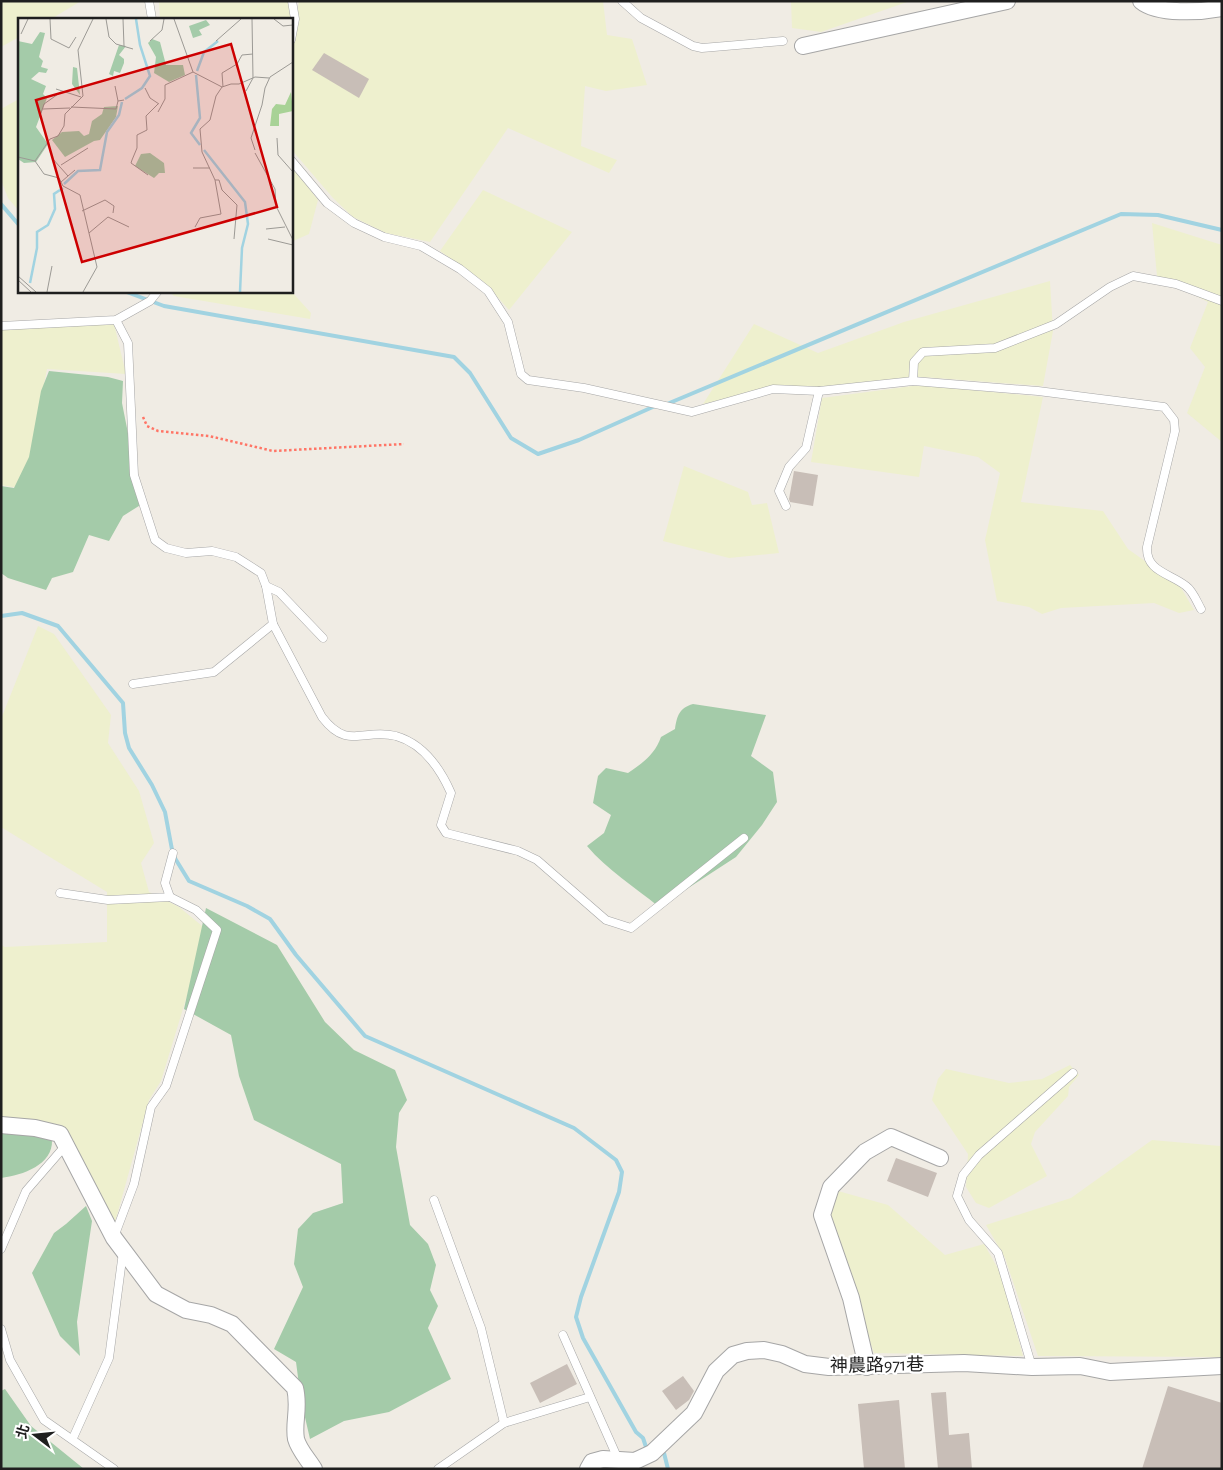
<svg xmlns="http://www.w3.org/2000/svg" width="1223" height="1470" font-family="'Alegreya Sans','Noto Sans TC',sans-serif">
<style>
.farmland{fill:#eef0ce}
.cemetery{fill:#a4cba9}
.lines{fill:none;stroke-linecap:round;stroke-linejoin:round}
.stream{stroke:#a1d3e1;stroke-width:4}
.building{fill:#c8beb7}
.service-casing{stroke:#a6a6a6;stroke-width:9}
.minor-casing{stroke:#a6a6a6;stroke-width:18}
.path{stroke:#ff7566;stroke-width:2.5;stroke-dasharray:2.5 2.5;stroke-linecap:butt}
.service{stroke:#fff;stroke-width:8}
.minor{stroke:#fff;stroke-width:16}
.labels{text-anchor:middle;stroke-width:4.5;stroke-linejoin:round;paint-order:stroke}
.street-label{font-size:18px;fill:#1f1f1f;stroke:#fff}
.inset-river{fill:none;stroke:#a1d3e1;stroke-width:2.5}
.inset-road{fill:none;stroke:#9c9a95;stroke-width:1}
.view{fill:#cd0001;fill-opacity:0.15;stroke:#cd0001;stroke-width:2.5}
.inset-edge{fill:none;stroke:#1f1f1f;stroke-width:2.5}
</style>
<rect width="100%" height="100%" fill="#f0ece4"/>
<g class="farmland">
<polygon points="1,1 81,1 51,19 19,19 19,37 1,47"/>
<polygon points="159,1 288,1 292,18 160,19"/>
<polygon points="299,1 603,1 607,35 632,39 647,85 606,91 585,86 581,146 617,160 609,173 508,128 430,242 386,233 353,217 333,198 291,149 291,57"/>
<polygon points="791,1 910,1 821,32 792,28"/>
<polygon points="19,99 19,211 8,198 1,180 1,109"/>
<polygon points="291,165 318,200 309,234 291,242"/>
<polygon points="483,190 572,232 509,310 484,282 440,251"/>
<polygon points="1152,223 1222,245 1222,442 1187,413 1205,367 1190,348 1208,302 1157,276"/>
<polygon points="1050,281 1053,331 1043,386 923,377 820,387 778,386 703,404 754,324 818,353 904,322"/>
<polygon points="168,291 291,291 311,313 310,319 174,296"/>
<polygon points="114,324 126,374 47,369 24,489 1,485 1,329"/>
<polygon points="920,385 1043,397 1021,502 1103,511 1128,549 1180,586 1194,610 1179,613 1154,603 1061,608 1042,614 1029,607 997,601 985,540 1000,473 978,457 924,446 919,477 811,462 822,398"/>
<polygon points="684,466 748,492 752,505 767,503 779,553 729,558 663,541"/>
<polygon points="38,626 54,634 111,715 108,743 139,791 154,843 141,863 149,892 179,907 207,930 161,1081 149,1100 114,1226 62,1125 1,1117 1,945 5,947 107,942 107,892 1,827 1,719"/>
<polygon points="1070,1065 1079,1075 1069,1087 1068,1096 1035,1132 1031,1144 1047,1176 989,1208 976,1203 966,1187 968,1154 932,1100 938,1079 946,1069 1009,1083 1042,1079"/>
<polygon points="1152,1140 1220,1146 1222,1148 1222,1357 1038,1356 1005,1258 986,1225 1071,1198"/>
<polygon points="838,1191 888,1205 945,1255 984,1244 1000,1272 1023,1356 874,1353 827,1216 832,1200"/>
</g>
<g class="cemetery">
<polygon points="49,371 108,377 123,381 122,403 142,504 123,516 109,541 89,535 73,572 52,578 46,590 8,578 1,573 1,486 14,488 29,457 41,391"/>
<path d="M693 704 766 715 751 756 773 772 777 802 762 825 736 857 659 907C635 887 607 870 587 846L604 833 611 815 593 803 598 776 606 768 628 773C643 763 655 754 661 737L675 729C677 716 679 708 693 704Z"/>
<polygon points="206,908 277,945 325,1022 354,1050 395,1070 407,1100 399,1113 396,1147 410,1225 428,1244 436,1265 430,1290 438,1306 428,1328 451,1379 389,1412 344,1421 310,1439 301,1400 296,1362 274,1349 303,1287 294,1264 298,1229 313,1213 343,1203 341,1164 254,1120 239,1076 231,1035 184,1009"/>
<path d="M1 1131H14L52 1140C53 1165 23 1175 1 1178Z"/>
<polygon points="86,1206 92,1221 77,1322 80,1356 60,1336 32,1273 54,1233 66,1224"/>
<polygon points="5,1389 31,1426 84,1469 1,1469 1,1391"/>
</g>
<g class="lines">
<g class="stream">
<polyline points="1,204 19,225"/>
<polyline points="124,291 164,306 454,357 470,373 511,438 538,454 579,440 655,406"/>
<polyline points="667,404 1121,214 1158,215 1222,230"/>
<polyline points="1,616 22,613 58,626 123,703 125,733 129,748 152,785 165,812 173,855 189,881 247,906 270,919 296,955 365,1036 574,1128 616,1160 622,1172 619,1192 581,1297 576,1317 583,1338 636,1432 643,1438 647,1450"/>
<polyline points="660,1453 664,1453 668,1469"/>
</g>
</g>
<g class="building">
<polygon points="324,53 369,79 359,98 312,70"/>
<polygon points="794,471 818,475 813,506 790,502 789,499"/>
<polygon points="896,1158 937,1173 928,1197 887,1181"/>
<polygon points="567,1364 577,1384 540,1403 530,1383"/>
<polygon points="683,1376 694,1391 689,1400 676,1410 662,1391"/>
<polygon points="1168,1386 1222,1403 1222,1469 1142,1469"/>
<polygon points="946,1392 949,1435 969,1433 972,1469 938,1469 931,1393"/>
<polygon points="899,1400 905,1469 864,1469 858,1404"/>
</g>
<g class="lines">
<defs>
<g id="service">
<polyline points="149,1 152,19"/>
<polyline points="622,1 641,18 693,46 702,48 783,41"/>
<polyline points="291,40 295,19 292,1"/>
<path d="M291 160 327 203 354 223 384 237 421 246 460 269 488 291 508 322 521 374 528 380 584 388 692 412 773 389 819 391 913 381 1038 391 1164 407 1174 420 1175 431 1147 547C1146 572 1170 573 1186 586 1193 591 1197 602 1201 609"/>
<polyline points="116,320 128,343 134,475 155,540 166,548 186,553 212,551 236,557 261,573 266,586 279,592 323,638"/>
<polyline points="1,326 116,320 150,301 158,291"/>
<polyline points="913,381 914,362 923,352 995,348 1056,324 1110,287 1133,276 1176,284 1222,301"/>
<polyline points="786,506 779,491 789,467 806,448 819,391"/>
<path d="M273 624 322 717C348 751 363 728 396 736 424 744 440 768 451 793L441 825 446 833 518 851 537 860 606 920 631 928 744 838"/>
<polyline points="133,684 214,672 273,624 266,586"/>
<polyline points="60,893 108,900 170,897 165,883 173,853"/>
<polyline points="434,1200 481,1328 504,1423"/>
<polyline points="114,1237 134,1184 151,1107 166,1086 217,930 196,910 170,897"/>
<polyline points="1,1249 26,1191 65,1146"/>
<polyline points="1,1329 10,1360 44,1420 114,1469"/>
<polyline points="563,1335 618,1459"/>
<polyline points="1032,1367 998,1253 969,1220 957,1196 963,1175 979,1155 1073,1073"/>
<polyline points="73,1438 109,1358 123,1252"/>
<polyline points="438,1469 504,1423 590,1397"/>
</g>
<g id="minor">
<path d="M1141 1C1158 15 1201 12 1222 8"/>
<polyline points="803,46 1007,1"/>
<path d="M1 1125 35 1128 60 1134 114 1238 156 1294 186 1310 211 1315 232 1324 295 1388C300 1408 293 1423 296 1439 299 1450 308 1459 314 1469"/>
<polyline points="867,1367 851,1298 822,1215 831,1187 865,1152 891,1137 940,1158"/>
<polyline points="588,1469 592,1462 603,1459 635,1461 652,1453 694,1413 716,1371 733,1355 747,1351 764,1350 782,1354 805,1364 829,1367 964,1363 1032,1367 1080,1366 1110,1372 1222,1366"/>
</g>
</defs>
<use href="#service" class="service-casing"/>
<use href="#minor" class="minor-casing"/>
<polyline class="path" points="143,417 147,426 158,431 209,436 273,451 404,444"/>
<use href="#service" class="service"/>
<use href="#minor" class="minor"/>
</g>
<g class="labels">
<g class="street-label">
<text transform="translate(877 1365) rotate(-1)" y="6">神農路971巷</text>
</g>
</g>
<g transform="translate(18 18)">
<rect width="275" height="275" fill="#f0ece4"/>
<path d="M273 74 275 93 261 96V108H252L254 91 258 86 267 87Z" fill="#a8d296"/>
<path d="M188 2 192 7 181 12 184 17 175 20 171 8ZM22 14 27 15 21 39 25 43 23 49 30 51 28 55 21 54 13 61 28 68 25 76 29 80 18 109 30 126 18 144 6 145 0 141V23L14 26ZM134 21 142 24 148 47H165L167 57 151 64 136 55 138 39 130 25ZM101 27 108 28 101 37 106 41V45L102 55 96 53 95 58 91 56ZM55 49 59 50 62 77 54 66ZM100 88 98 99 82 122 76 123 47 139 34 122 44 114 61 113 66 118 71 116 74 103 84 96 86 89ZM132 135 146 145 147 155H141L136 160 117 148 123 136Z" fill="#a4cba9"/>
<path class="inset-river" d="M179 53 186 34 200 23M178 57 182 100 173 115 182 127M107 81 124 70 132 58 122 27 118 1M186 132 227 184 230 206 224 230 222 274M46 166 60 153 82 152 89 114 101 97 104 84M12 265 19 230V214L30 207 37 191 36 176 45 170"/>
<path class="inset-road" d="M32 1 33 21 51 30 58 19M88 1 91 19 98 26 115 31M105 1 106 28M156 1 175 54 204 69M256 1 265 8 275 7M3 16 10 1M132 23 144 12 146 1M198 23 223 1M97 68 100 83 106 82M205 69 204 55 219 46 224 37 235 36M127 70 132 80 141 86M38 71 63 79M228 73 235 60 234 1M53 89 98 91 100 83M25 91 52 90M140 94 147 81V67L175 54M22 98 26 86 43 74M259 120 260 137 275 154M237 132 233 120 244 87 247 70 252 59 275 44M237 135 257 171 258 188 275 222M0 139 17 143 32 121 40 118 46 108 47 96 65 78 60 32 75 1M34 140 50 158M17 143 26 156 41 160 45 168 62 177 79 249 65 274M43 147 70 130M175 150H192M130 157 113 145 114 142 119 130V117L129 112 128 98 140 86M197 162H201L204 172 219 187 216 221M43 164 57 152M64 193 87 182 96 188 95 195M177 209 182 200 203 196 197 162 184 134 182 111 192 102 198 78 204 69 213 66H221L237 59 251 60M248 211 267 209M71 215 90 199 111 209M250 221 275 227M0 258 18 274M0 262 13 274M29 274 34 248"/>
<path class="view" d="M213 26 259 189 64 244 18 82Z"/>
<rect width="275" height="275" class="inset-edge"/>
</g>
<rect width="1223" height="1470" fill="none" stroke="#1f1f1f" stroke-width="5"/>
<g transform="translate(35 1435) rotate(286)" stroke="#ffffff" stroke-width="4" paint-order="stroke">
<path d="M0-4L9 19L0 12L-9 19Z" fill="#1f1f1f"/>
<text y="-8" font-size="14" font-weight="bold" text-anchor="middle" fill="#1f1f1f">北</text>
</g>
</svg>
